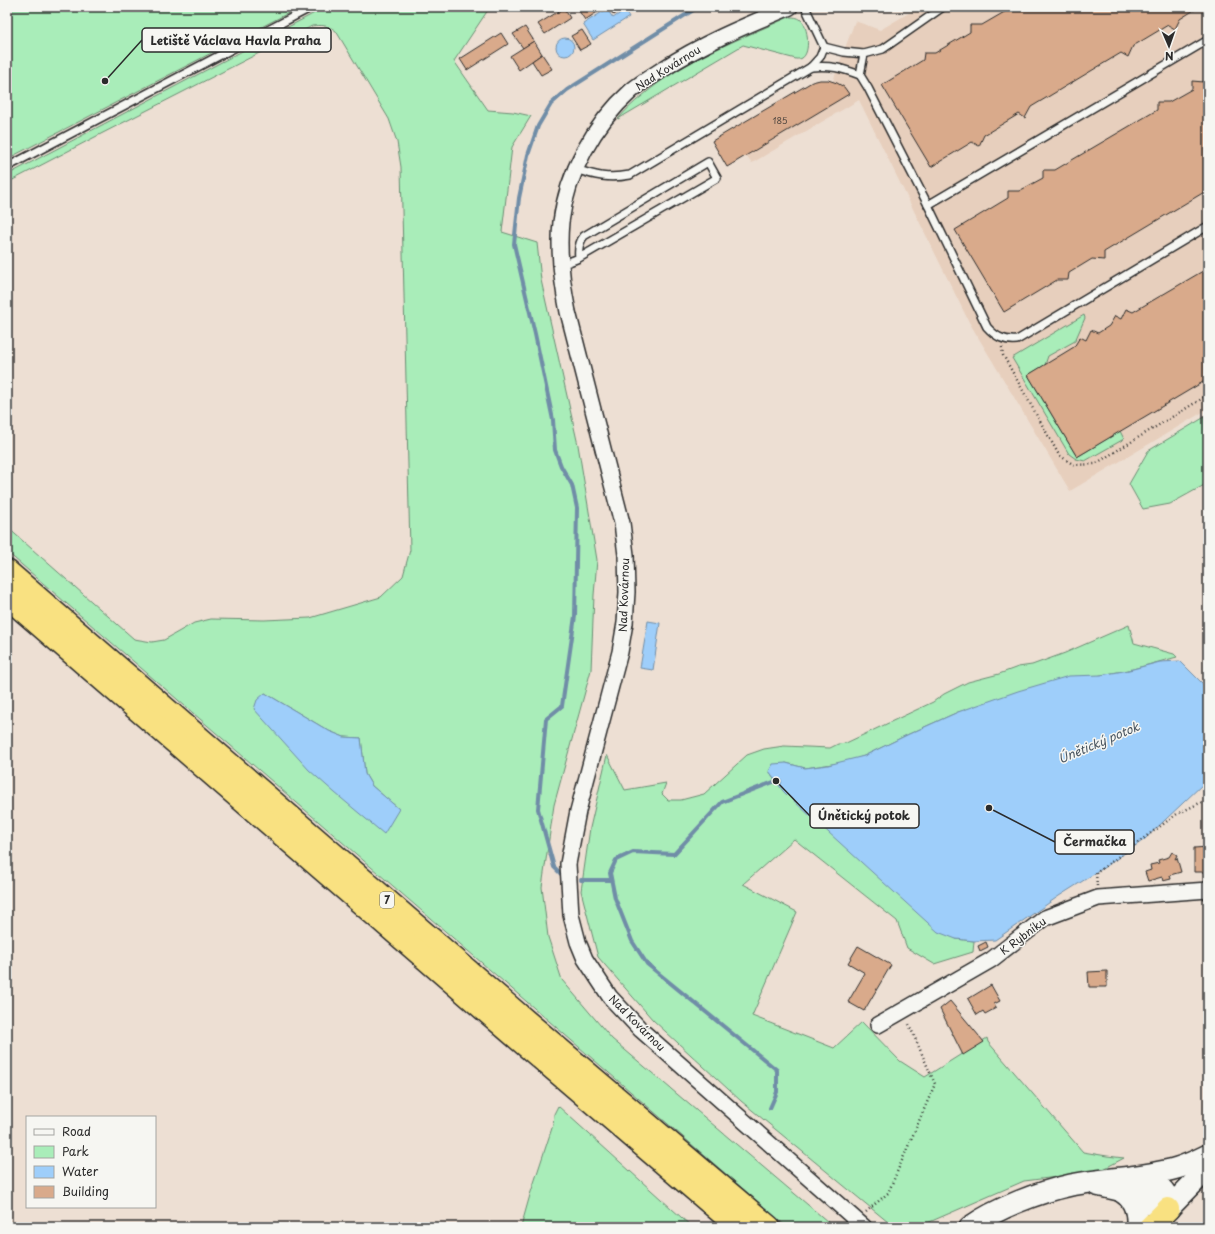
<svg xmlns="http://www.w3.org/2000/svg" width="1215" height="1234" font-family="'Playpen Sans',sans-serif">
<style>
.built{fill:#e7cfbd}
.green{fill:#a9edb9;stroke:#6a8c72;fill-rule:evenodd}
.water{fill:#9ecefa;stroke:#708da7}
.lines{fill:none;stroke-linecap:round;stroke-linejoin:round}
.stream{stroke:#708da7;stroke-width:4}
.building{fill:#d9aa8b;stroke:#2b2b2b}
.lane-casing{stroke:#2b2b2b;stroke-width:10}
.street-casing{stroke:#2b2b2b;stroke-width:18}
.secondary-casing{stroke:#2b2b2b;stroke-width:24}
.highway-casing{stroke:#2b2b2b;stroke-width:25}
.path{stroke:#2b2b2b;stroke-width:2.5;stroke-dasharray:1 3;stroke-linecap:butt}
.lane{stroke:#f6f6f2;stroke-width:7}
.street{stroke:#f6f6f2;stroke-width:15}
.secondary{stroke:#f6f6f2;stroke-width:21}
.highway{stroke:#f9e181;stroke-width:22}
.labels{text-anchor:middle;stroke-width:3;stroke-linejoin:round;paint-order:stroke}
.number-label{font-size:9px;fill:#564b43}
.shield{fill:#f6f6f2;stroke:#686867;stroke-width:1}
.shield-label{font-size:10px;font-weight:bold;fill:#2b2b2b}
.street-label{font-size:11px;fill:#2b2b2b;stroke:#f6f6f2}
.water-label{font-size:12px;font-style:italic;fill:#48545f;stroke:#f6f6f2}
.leader{fill:none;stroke:#2b2b2b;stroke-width:1.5}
.callout-dot{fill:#2b2b2b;stroke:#f6f6f2;stroke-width:1.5}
.callout{fill:#f6f6f2;stroke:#2b2b2b;stroke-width:1.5}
.callout-label{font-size:12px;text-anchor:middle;font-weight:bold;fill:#2b2b2b}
</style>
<rect width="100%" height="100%" fill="#eddfd3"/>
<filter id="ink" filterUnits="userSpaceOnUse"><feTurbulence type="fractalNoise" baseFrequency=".025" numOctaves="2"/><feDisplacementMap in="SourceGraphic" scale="8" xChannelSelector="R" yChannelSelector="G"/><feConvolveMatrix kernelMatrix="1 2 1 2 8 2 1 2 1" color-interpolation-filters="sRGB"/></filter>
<g filter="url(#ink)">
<polygon class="built" points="919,7 1208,7 1208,409 1070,491 969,322 859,100 752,163 746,155 712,141 812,82 820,80 833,81 855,21 880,30"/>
<g class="green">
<polygon points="7,7 300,7 7,159"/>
<path d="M326 7H490L454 61 488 110 513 112 531 116 512 147 502 232 537 243 541 280 578 445 597 560 594 595 591 670 554 805 542 887 548 937 562 980 612 1039 834 1227H787L7 552V527L134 639 152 642 164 640 194 623 211 619 264 620 310 618 381 597 403 576 410 550 401 167 397 142 389 119 336 31C328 25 322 25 312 26L95 137 7 183V175ZM265 693 329 731 344 737 361 738 365 774 372 786 399 809 335 793Z"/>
<path d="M789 17C793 17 798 17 801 20 808 26 811 53 802 58 801 59 798 59 796 59L743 45 618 119C625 111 633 103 642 96 685 59 738 40 789 17Z"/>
<polygon points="1084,315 1085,318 1075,341 1048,356 1045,365 1028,375 1077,457 1120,431 1124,439 1085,461 1076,459 1069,454 1012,358"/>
<polygon points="1208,415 1208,483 1170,504 1143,509 1129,484 1148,451"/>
<polygon points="1129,625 1134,643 1174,654 1177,657 1129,670 1101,675 958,712 909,734 864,756 846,762 805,768 786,763 769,771 784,792 956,939 974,941 973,952 934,964 907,948 897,921 794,839 743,884 797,912 752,1016 834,1048 862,1022 900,1061 925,1077 987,1038 988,1042 1083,1152 1107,1156 1124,1158 1098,1172 1024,1181 918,1227 894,1227 741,1101 653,1020 598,957 581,891 590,828 607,755 625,790 666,783 662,794 668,800 681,800 704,794 747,755 764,749 784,746 830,748 838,744 846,743 933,702 944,694 968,682 999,674 1018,667 1032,665 1065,653"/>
<polygon points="558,1106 692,1227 521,1227 530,1195 553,1125 554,1114"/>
</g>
<g class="water">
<polygon points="607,9 613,18 625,10 629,17 593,40 583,24"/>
<circle cx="565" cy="47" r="9"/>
<polygon points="648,621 660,623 653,670 640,668"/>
<polygon points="1180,661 1208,689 1208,767 1203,784 1145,839 1108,865 1059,896 995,940 974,941 956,939 938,932 784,792 769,771 773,764 786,763 805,768 828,765 864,756 909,734 958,712 1018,691 1069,676 1101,675 1129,670 1160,662"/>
<polygon points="265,693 329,731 344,737 361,738 365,774 372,786 399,809 384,834 335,793 309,770 254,709 257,700"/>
</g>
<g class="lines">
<g class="stream">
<polyline points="564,877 554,867 538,809 546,719 562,706 575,616 577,508 572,485 561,466 555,450 553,420 535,334 514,244 519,198 528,155 538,126 551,104 567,90 698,7"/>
<polyline points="581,880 611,880"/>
<polyline points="770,1108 777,1092 777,1070 647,964 632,941 615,898 610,873 616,860 633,852 674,854 722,802 776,781 780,782"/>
</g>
</g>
<g class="building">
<polygon points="585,7 605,7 585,20 579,11"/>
<polygon points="608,7 621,7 622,9 614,15"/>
<polygon points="1013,7 1199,7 1180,19 1175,29 1168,25 1133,46 1128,57 1121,53 1031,107 1025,118 1019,114 984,135 979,146 972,142 931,167 882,85 923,60 924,53 935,53 970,32 970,25 982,25"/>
<polygon points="564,8 570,18 545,34 538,24"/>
<polygon points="525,27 534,41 523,48 513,34"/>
<polygon points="582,30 591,44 580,50 571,36"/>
<polygon points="501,33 508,44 467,70 460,59"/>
<polygon points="534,41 542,54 519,70 510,56"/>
<polygon points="542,54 552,69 541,75 532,61"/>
<polygon points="1208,79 1208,191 1206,191 1104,252 1104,260 1092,259 1069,273 1068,280 1057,280 1004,312 955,230 1008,198 1008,191 1019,191 1043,178 1043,170 1055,170 1157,110 1157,102 1169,102 1192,89 1192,81 1204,82"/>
<polygon points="820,80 828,80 837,83 844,87 849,94 727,167 712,141 812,82"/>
<polygon points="1208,268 1208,379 1077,457 1028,375 1074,347 1080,337 1086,340 1091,330 1098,333 1109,326 1115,316 1121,319 1126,309 1133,312"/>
<polygon points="1208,847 1208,872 1194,872 1194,848"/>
<polygon points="1172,852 1177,855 1175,859 1177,858 1181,872 1170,875 1171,879 1163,881 1162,877 1148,881 1145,872 1151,870 1150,865 1159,863 1158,860 1169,857"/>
<polygon points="986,942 988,947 980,951 978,946"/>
<polygon points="858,946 891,965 864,1011 848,1002 865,973 848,963"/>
<polygon points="1107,971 1107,987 1089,987 1088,972"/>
<polygon points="991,985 1000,1001 994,1004 996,1008 985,1014 983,1011 977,1015 968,999"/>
<polygon points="950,1001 984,1042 963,1055 940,1009"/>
</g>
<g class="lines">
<defs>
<g id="lane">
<polyline points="824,47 844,52 864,54 883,49 943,7"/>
<path d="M864 54 860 75 868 88 928 205 987 327C996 337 1004 341 1017 340L1208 226"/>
<path d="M811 67C831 65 841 68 860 75"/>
<polyline points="7,167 312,7"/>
<path d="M576 169C595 176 609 179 630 175L811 67 820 57 824 47 805 7"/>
<polyline points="928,205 1208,40"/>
<path d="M561 263 569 262 579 258 717 178 708 162 584 236C579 242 578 250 579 258"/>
</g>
<g id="street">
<path d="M790 7C747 25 703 43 663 69 652 76 640 83 631 91 594 124 567 173 561 222 558 252 562 283 568 312L622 523 626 555 627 592 625 623 620 652 578 811 568 864 571 915 578 942 585 959 610 997 641 1030 864 1227"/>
<polyline points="878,1025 991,960 1045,918 1098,898 1208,890"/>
</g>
<g id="secondary">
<path d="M1134 1177C1152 1182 1170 1186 1168 1209"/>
<polyline points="1097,1185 1119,1190 1155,1206 1168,1209"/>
<path d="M1122 1192C1134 1199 1138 1213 1137 1227"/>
<polyline points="1168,1209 1208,1168"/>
<path d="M970 1227C997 1208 1039 1192 1071 1185 1106 1178 1143 1178 1177 1168 1188 1165 1198 1160 1208 1155"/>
</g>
<g id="highway">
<polyline points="7,571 525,1020 769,1227"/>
<polyline points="7,597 510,1032 738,1227"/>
<polyline points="1150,1227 1168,1209"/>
</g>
</defs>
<use href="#lane" class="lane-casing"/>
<use href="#street" class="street-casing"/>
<use href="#secondary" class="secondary-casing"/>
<use href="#highway" class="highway-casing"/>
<g class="path">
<polyline points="1002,347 1003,355 1059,455 1074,465 1095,464 1208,395"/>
<polyline points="1097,886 1096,873 1177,814 1208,799"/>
<polyline points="866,1212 888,1193 935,1084 908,1022"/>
</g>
<use href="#lane" class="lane"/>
<use href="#street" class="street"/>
<use href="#secondary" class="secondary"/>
<use href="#highway" class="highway"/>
</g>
</g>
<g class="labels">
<g class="number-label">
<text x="780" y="124">185</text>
</g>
<rect class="shield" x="380" y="892" width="14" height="16" rx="3"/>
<g class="shield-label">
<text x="387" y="904">7</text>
</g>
<g class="street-label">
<text transform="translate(668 68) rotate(-32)" y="4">Nad Kovárnou</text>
<text transform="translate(624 595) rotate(-88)" y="4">Nad Kovárnou</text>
<text transform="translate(1023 936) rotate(-37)" y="4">K Rybníku</text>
<text transform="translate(637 1023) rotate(45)" y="4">Nad Kovárnou</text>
</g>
<g class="water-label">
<text transform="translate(1099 743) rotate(-23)" y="4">Únětický potok</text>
</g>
</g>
<path class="leader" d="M105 81L142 40M776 781L810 816M989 808L1055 842"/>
<g class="callout-dot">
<circle cx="105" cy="81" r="4"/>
<circle cx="776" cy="781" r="4"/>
<circle cx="989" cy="808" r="4"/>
</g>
<g class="callout">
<rect x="142" y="28" width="189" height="24" rx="4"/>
<rect x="810" y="804" width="109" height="24" rx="4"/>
<rect x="1055" y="830" width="79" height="24" rx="4"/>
</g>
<g class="callout-label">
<text x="236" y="45">Letiště Václava Havla Praha</text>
<text x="864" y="820">Únětický potok</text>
<text x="1095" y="846">Čermačka</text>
</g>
<rect width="1215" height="1234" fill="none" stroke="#f6f6f2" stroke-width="24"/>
<rect x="12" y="12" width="1191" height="1210" fill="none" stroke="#2b2b2b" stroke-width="1.5" filter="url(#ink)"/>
<rect x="26" y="1116" width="130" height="92" fill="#f6f6f2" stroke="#a5a5a2"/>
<rect x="34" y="1129" width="20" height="6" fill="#f6f6f2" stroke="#a5a5a2"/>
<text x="62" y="1136" font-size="12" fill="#2b2b2b">Road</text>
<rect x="34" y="1146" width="20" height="12" fill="#a9edb9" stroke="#a5a5a2"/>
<text x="62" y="1156" font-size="12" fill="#2b2b2b">Park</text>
<rect x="34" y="1166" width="20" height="12" fill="#9ecefa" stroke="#a5a5a2"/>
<text x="62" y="1176" font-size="12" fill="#2b2b2b">Water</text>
<rect x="34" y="1186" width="20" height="12" fill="#d9aa8b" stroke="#a5a5a2"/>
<text x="62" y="1196" font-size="12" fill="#2b2b2b">Building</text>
<g transform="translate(1169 46) rotate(178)" stroke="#f6f6f2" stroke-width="3" paint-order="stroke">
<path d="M0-3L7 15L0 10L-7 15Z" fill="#2b2b2b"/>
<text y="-6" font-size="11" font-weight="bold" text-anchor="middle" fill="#2b2b2b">N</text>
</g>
</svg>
